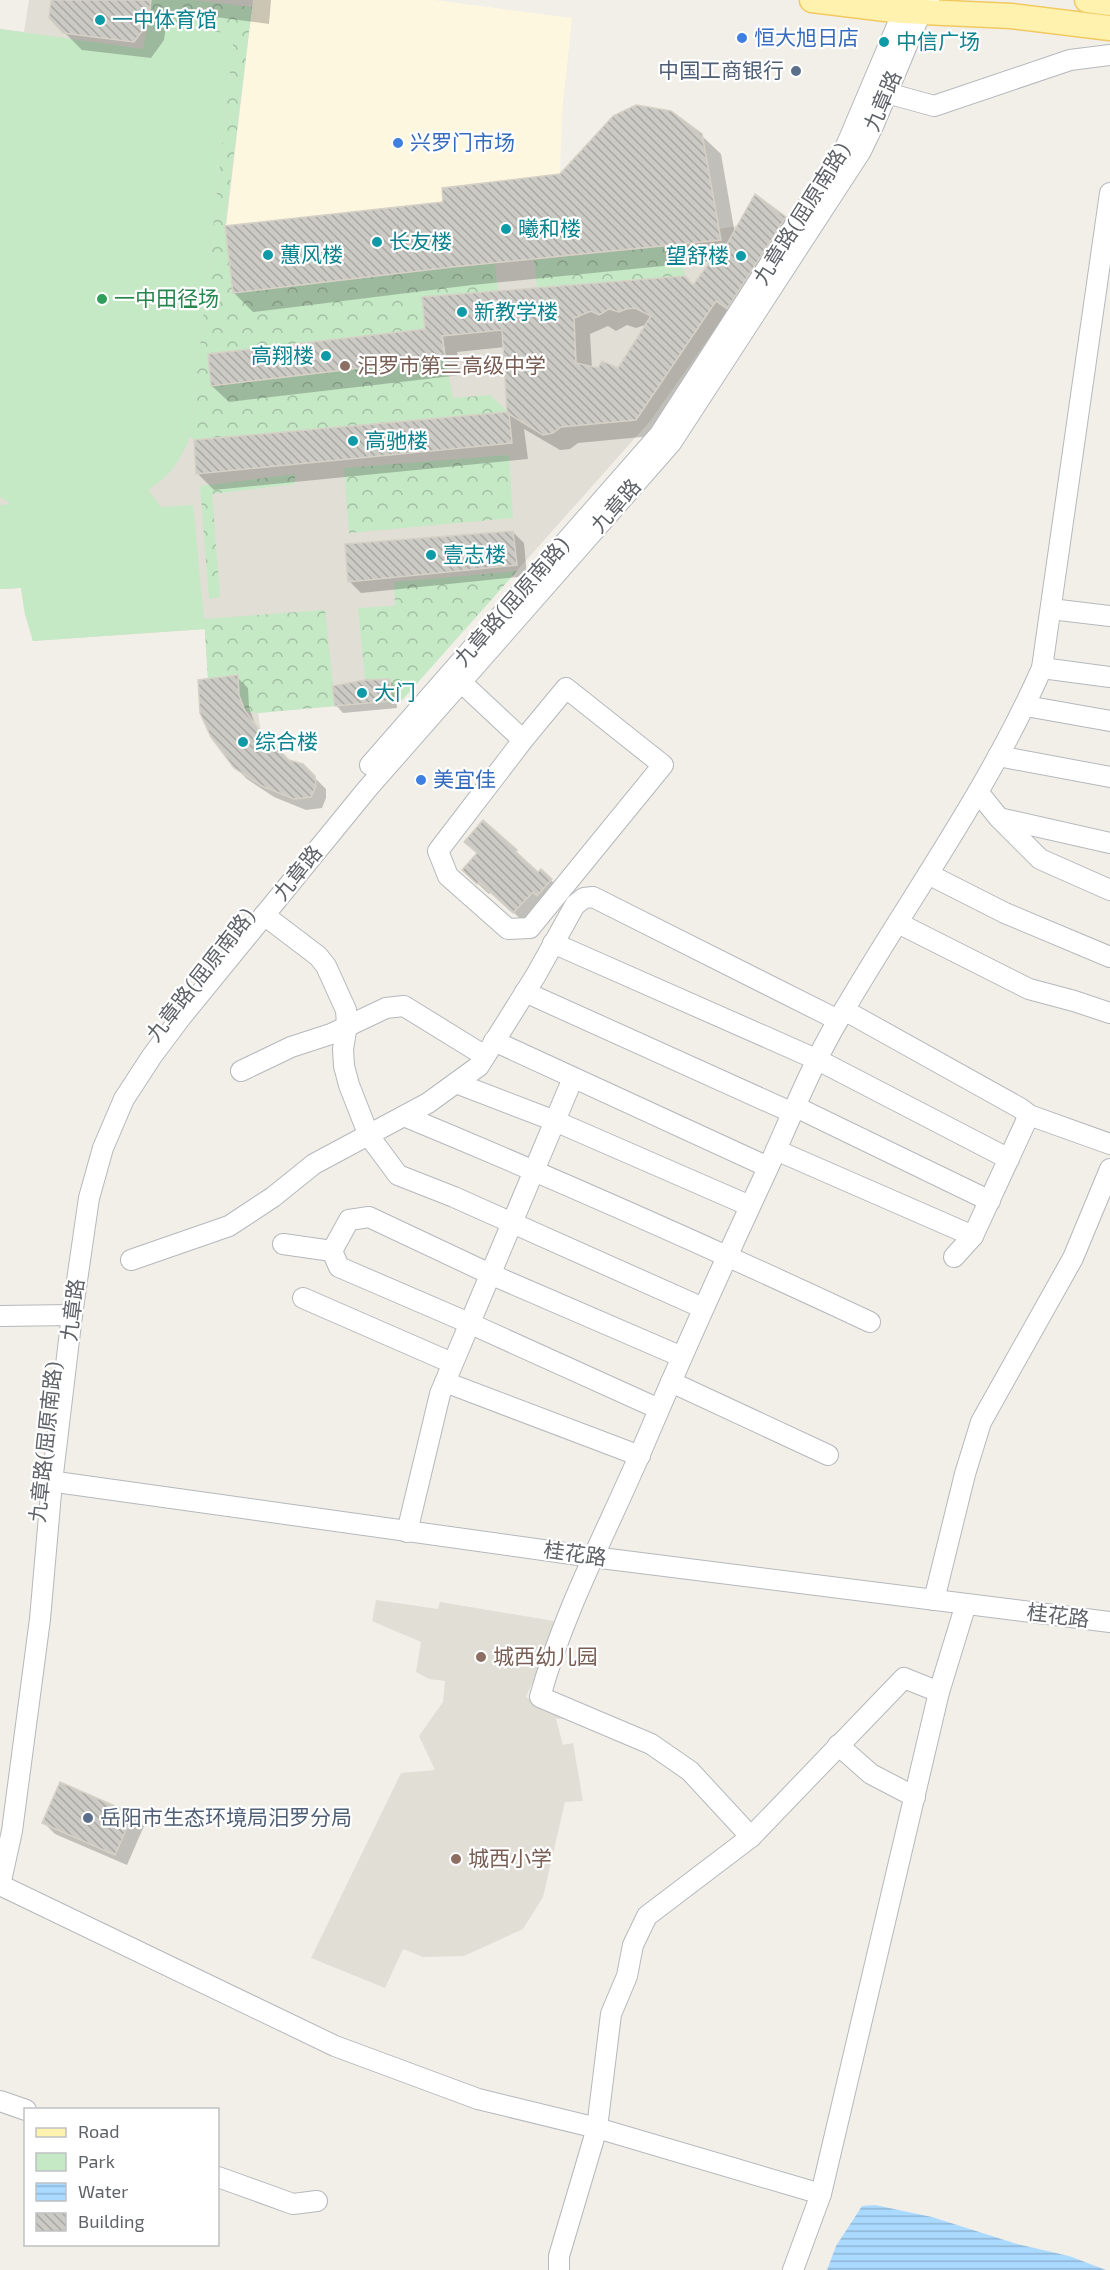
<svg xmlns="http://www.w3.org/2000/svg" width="1110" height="2270" font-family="'Exo 2','Noto Sans SC',sans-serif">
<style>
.commercial{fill:#fef7e0}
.education{fill:#e1ded6}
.forest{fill:url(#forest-crowns)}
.park{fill:#c5e8c5}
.water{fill:url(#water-rules)}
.shadow{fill:#0003;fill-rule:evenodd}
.building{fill:url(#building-back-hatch);stroke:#d6d1c6;stroke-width:1.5;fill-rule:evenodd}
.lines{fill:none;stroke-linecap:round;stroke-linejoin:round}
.minor-casing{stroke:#b5b8bc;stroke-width:22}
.major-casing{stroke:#f2c960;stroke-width:27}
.minor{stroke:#fff;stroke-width:20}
.major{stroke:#fff2af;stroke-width:24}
.culture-dot{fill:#0f9aa8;stroke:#fff;stroke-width:2}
.shop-dot{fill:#3f7fe0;stroke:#fff;stroke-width:2}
.service-dot{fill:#5c6f8a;stroke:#fff;stroke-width:2}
.leisure-dot{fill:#2e9e5b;stroke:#fff;stroke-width:2}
.education-dot{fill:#8d6e63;stroke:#fff;stroke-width:2}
.labels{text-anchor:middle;stroke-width:4.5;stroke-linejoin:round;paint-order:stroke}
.culture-label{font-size:21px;fill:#0d838f;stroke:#fff;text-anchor:start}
.shop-label{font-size:21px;fill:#366cbe;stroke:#fff;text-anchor:start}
.service-label{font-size:21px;fill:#4e5e75;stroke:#fff;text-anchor:end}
.street-label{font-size:21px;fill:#5f6368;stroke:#fff}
.leisure-label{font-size:21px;fill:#27864d;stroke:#fff;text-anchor:start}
.education-label{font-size:21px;fill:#785e54;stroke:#fff;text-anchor:start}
</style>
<defs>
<pattern id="forest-crowns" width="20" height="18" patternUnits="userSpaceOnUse" patternTransform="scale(1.5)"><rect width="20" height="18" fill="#c5e8c5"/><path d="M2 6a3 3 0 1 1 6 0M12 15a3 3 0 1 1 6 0" fill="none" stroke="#a3c0a4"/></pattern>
<pattern id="water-rules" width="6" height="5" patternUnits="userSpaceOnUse" patternTransform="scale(1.5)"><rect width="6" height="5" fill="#aadaff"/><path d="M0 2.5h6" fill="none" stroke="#8eb4d2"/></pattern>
<pattern id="building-back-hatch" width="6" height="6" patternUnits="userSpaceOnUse" patternTransform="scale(1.5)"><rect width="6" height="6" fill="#cccac5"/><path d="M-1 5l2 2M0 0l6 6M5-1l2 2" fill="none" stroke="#a9a8a4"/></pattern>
</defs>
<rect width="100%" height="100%" fill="#f1efe8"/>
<polygon class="commercial" points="253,0 434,0 572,18 562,112 560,174 443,188 443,202 225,226"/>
<g class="education">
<polygon points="29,0 253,0 226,226 442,202 442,188 559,174 613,116 636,105 671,111 702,134 719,229 737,226 755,194 791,221 651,420 402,700 258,713 261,732 289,760 303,764 315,776 316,786 311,797 294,799 262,786 234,768 211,737 200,713 198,680 208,679 205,629 33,641 25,614 21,588 0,589 0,29 24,32"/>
<polygon points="376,1600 438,1609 440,1602 560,1622 526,1697 575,1718 556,1719 563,1745 573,1743 583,1801 565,1802 543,1897 523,1929 464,1956 423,1957 403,1949 385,1988 311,1958 401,1773 435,1770 419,1736 443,1702 445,1681 429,1679 416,1672 421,1642 372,1621"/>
</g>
<g class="forest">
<polygon points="151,0 192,0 252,7 225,226 233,293 495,263 498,291 422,297 425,329 208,354 211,386 445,358 453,398 490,395 508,412 194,440 190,436 234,35 148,23"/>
<polygon points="679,245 685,276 537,288 534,260"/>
<polygon points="509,455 513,518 349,533 344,468"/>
<polygon points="295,474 295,484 212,494 220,597 209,599 200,486"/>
<polygon points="517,571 402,700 391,701 389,679 365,680 358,608 395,606 394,582"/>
<polygon points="325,610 335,706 258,713 245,711 208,679 204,619"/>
</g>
<path class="park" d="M148 23 234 34 190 436C180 461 171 475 148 490L161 507 193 505 205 629 33 641 25 614 21 588 0 589V505L11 504 0 497V29L143 49Z"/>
<polygon class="water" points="875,2205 932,2217 1017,2244 1069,2256 1106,2270 827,2270 836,2246 862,2206"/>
<g class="shadow">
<polygon points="52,0 271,0 269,24 168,11 164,40 151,58 82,50 64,32"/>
<path d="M701 135 721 154 735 234 785 219 801 235 652 436 578 443 570 449 560 450 524 429 528 459 214 490 197 473 509 413 505 347 457 352 461 375 229 402 212 386 427 330 694 287 713 261 472 285 253 312 234 293 444 203 560 175ZM648 324 619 370 592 368 590 334 608 326 616 331 627 325 636 328ZM442 329 447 366H444L440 337Z"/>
<polygon points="513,532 524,543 527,576 361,593 350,582"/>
<polygon points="237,677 248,688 249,707 255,724 271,744 289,761 311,774 326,789 326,798 322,808 306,810 274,797 247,779 235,767"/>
<polygon points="389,680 396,687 397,708 343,713 336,705"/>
<polygon points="516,851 538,874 551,880 562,891 525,923 491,892 489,894 475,881"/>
<polygon points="61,1784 133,1815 144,1826 127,1865 55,1834 44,1823"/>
</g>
<g class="building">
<polygon points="51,0 151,0 148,23 134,42 63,33 49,18"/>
<polygon points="636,105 671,111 702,134 721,240 452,267 233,293 225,226 443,202 442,188 560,174 613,116"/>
<path d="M755 194 786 217 727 309 716 301 636 420 561 427 553 433 543 435 509 414 512 443 196 474 194 440 507 412 502 330 442 336 445 358 211 386 208 354 425 329 422 297 685 276 693 285 722 246 723 251ZM635 308 651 316 618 368 602 361 598 368 576 363 574 318 591 311 599 315 609 309 619 312 626 309Z"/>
<polygon points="513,531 517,565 348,582 345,544"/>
<polygon points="238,675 239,695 245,711 261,732 289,760 303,764 315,776 316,786 311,797 294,799 262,786 234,768 211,737 200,713 198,680"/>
<polygon points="390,679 391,701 335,706 332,686 365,680"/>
<polygon points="483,820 517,850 516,852 538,872 541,869 552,879 537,896 533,892 513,913 479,882 477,884 462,870 477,853 464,842"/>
<polygon points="60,1782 133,1814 115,1855 42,1823"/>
</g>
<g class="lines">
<defs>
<g id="minor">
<polyline points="876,90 934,106 1070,60 1110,55"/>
<polyline points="1051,609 1110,616"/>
<polyline points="1042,668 1110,677"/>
<polyline points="461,682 523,740 566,688 663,765 530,928 508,929 448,876 438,851 523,740"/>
<polyline points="1026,706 1110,721"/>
<polyline points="998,756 1110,777"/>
<polyline points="370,765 660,434 846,146 908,0"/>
<polyline points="978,792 999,818 1110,843"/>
<polyline points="999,818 1040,859 1110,890"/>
<polyline points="928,874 1005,913 1110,957"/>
<polyline points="264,915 318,956 326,966 346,1010 347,1025 343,1049 344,1066 349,1085 369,1136 398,1175 454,1197 703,1308"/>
<polyline points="898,923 1029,989 1074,1001 1110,1013"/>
<polyline points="553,943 818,1060 1009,1159"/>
<polyline points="525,992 793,1113"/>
<polyline points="844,1010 1020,1108 1029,1115 1110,1144"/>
<polyline points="494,1041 768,1167"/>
<polyline points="241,1071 291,1047 331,1034 386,1008 404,1006 485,1056"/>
<polyline points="456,1083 555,1121 750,1206"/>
<polyline points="796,1107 990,1201"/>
<path d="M404 1116C561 1181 716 1250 870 1322"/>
<polyline points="776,1150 973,1236"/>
<polyline points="283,1244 332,1251 349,1220 369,1217 490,1274 682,1357"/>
<polyline points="332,1251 339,1267 469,1323 659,1409"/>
<polyline points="954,1257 973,1236 1029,1115"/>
<polyline points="131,1260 229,1226 273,1197 314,1164 428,1103 479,1066 536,975 575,905 584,898 593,897 838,1020"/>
<polyline points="303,1298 452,1363"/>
<polyline points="0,1316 72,1315"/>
<polyline points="445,1382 640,1456"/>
<polyline points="671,1382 828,1455"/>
<polyline points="42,1480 593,1557 1110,1622"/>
<polyline points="407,1532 440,1394 573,1078"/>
<polyline points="934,1600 965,1474 981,1422 1073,1258 1110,1169"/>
<polyline points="838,1745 871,1774 915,1797"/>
<path d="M751 1837 690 1771 651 1744 540 1697C564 1610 608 1529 643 1447 683 1353 725 1260 768 1168 791 1117 812 1064 840 1017 908 900 988 791 1042 668L1110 193"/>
<polyline points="0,1885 12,1831 40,1619 52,1482 72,1315 89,1198 103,1148 124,1099 152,1056 182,1016 368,788 671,443 861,151 874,124 921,12 929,0"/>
<polyline points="0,1885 335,2046 478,2099 597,2128 821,2194"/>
<polyline points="0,2101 26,2110"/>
<polyline points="218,2177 293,2204 317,2201"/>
<polyline points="559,2270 559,2256 597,2128 611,2014 627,1976 633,1945 647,1916 751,1837 904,1678 939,1692"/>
<polyline points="793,2270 821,2194 939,1692 966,1604"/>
</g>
<g id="major">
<polyline points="812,0 902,11 1011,16 1110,28"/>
<polyline points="1087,0 1110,3"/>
</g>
</defs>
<use href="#minor" class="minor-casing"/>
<use href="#major" class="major-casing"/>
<use href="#minor" class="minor"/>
<use href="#major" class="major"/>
</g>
<g class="culture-dot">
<circle cx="100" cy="20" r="6"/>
<circle cx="884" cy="42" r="6"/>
<circle cx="506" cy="229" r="6"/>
<circle cx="377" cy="242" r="6"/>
<circle cx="268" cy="255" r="6"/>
<circle cx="741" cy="256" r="6"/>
<circle cx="462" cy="312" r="6"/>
<circle cx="326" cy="356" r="6"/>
<circle cx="353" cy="441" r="6"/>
<circle cx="431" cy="555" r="6"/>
<circle cx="362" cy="693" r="6"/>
<circle cx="243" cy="742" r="6"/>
</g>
<g class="shop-dot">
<circle cx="742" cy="38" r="6"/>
<circle cx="398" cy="143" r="6"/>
<circle cx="421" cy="780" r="6"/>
</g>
<g class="service-dot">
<circle cx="796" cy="71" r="6"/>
<circle cx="88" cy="1818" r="6"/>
</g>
<circle class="leisure-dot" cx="102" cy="299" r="6"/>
<g class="education-dot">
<circle cx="345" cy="366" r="6"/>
<circle cx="481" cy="1657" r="6"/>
<circle cx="456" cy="1859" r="6"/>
</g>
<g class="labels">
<g class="culture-label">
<text x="112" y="27">一中体育馆</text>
<text x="896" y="49">中信广场</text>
<text x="518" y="236">曦和楼</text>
<text x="389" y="249">长友楼</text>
<text x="280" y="262">蕙风楼</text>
<text x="729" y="263" text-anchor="end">望舒楼</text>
<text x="474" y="319">新教学楼</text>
<text x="314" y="363" text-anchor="end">高翔楼</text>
<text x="365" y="448">高驰楼</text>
<text x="443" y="562">壹志楼</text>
<text x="374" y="700">大门</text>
<text x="255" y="749">综合楼</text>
</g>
<g class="shop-label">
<text x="754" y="45">恒大旭日店</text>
<text x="410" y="150">兴罗门市场</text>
<text x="433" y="787">美宜佳</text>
</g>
<g class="service-label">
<text x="784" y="78">中国工商银行</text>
<text x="100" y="1825" text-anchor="start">岳阳市生态环境局汨罗分局</text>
</g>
<g class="street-label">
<text transform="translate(883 101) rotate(-67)" y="7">九章路</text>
<text transform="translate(802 214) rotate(-58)" y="7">九章路(屈原南路)</text>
<text transform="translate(616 506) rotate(-49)" y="7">九章路</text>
<text transform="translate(512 602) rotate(-49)" y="7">九章路(屈原南路)</text>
<text transform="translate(298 873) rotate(-51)" y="7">九章路</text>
<text transform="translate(201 975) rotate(-52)" y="7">九章路(屈原南路)</text>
<text transform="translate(73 1310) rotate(-83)" y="7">九章路</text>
<text transform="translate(46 1442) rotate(-84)" y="7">九章路(屈原南路)</text>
<text transform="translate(575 1554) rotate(8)" y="7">桂花路</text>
<text transform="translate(1058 1616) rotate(7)" y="7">桂花路</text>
</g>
<g class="leisure-label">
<text x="114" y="306">一中田径场</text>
</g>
<g class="education-label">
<text x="357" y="373">汨罗市第三高级中学</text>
<text x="493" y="1664">城西幼儿园</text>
<text x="468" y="1866">城西小学</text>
</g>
</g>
<rect x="24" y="2108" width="195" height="138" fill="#ffffff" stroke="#bfc1c3" stroke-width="1.5"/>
<rect x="36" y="2128" width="30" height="9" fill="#fff2af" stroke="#bfc1c3" stroke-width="1.5"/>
<text x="78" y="2138" font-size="18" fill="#5f6368">Road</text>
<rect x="36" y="2153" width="30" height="18" fill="#c5e8c5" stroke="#bfc1c3" stroke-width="1.5"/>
<text x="78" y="2168" font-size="18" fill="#5f6368">Park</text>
<rect x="36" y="2183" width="30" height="18" fill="url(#water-rules)" stroke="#bfc1c3" stroke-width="1.5"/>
<text x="78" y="2198" font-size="18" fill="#5f6368">Water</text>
<rect x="36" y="2213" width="30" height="18" fill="url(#building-back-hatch)" stroke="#bfc1c3" stroke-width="1.5"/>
<text x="78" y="2228" font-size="18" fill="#5f6368">Building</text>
</svg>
